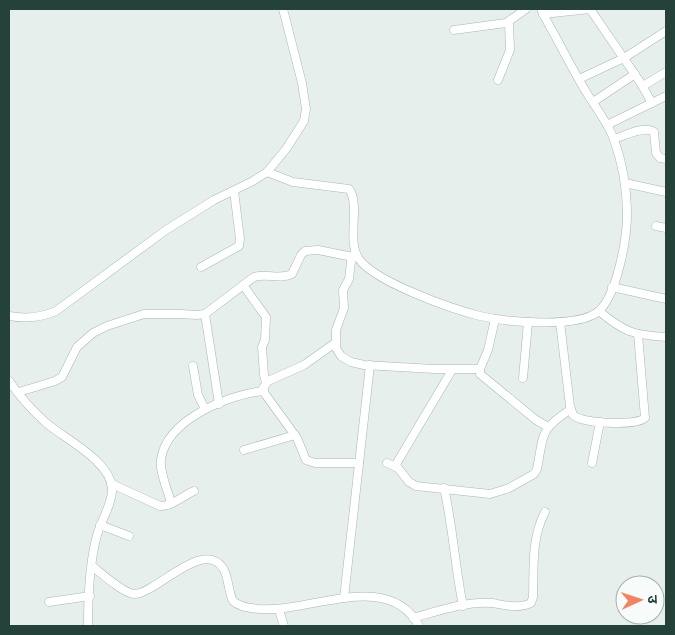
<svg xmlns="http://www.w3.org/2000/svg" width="675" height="635" font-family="Jost,'Noto Sans Devanagari',sans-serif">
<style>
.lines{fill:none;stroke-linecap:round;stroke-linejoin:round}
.minor-casing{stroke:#a8b8b2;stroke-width:9}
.minor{stroke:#fff;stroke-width:8}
</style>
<rect width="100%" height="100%" fill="#e6efeb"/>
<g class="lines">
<defs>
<g id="minor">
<polyline points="543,14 590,9 640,82 652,103"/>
<polyline points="454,30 506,23 526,9"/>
<polyline points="579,79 624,58 666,31"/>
<polyline points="498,80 510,50 509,22"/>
<polyline points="643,86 666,72"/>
<polyline points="593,102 635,74"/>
<polyline points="607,125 666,96"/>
<path d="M614 139C624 136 645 125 654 132L656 153 660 158 666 159"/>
<path d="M267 172 293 182 349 189C361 205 346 241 359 259 375 282 452 309 480 316 506 322 578 329 599 311 617 294 627 239 627 215 627 189 622 161 613 137 607 122 596 108 588 95 578 79 569 62 560 45 554 33 546 21 541 9"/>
<polyline points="625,183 666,192"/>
<polyline points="656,226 666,228"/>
<polyline points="354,254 351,262 349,279 343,290 344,308 336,330 336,348 341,356 351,362 364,365 434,369 480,369"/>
<polyline points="201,267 239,246 240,239 234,191"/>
<polyline points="243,285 266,317 265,340 262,347 264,375 266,383"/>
<polyline points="612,287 666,299"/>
<path d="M599 311C624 332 633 335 666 337"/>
<polyline points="205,314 219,404"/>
<path d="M9 316C26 319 40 318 56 311L166 230 214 200 253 181 267 172 286 149 304 121 306 109 302 83 283 9"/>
<polyline points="495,319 488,350 480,369 480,374 536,420 548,427"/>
<path d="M560 322 570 406 573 415C583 424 635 426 645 418L638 334"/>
<polyline points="335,343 304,365 268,381 263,388 265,394 297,438 306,460 315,463 359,463"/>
<polyline points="193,366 198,395 205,409"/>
<polyline points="523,378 528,322"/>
<path d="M9 381C18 394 31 409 44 421 62 438 111 460 112 489 113 503 99 524 96 539 89 567 88 598 88 626"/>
<path d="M19 392 55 381 62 377 77 347 93 333 107 326 144 314H181L196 315 205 314 254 277C267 273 280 280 292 274L301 255 305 251 318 250 353 257"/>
<polyline points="244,450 295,435"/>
<path d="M387 463 398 468 409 482 416 486 490 494 509 488 534 474 537 469C544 434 539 430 571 409"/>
<polyline points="592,463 600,422"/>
<polyline points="395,466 452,370"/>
<path d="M112 484 160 506C171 507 184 495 194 491"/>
<path d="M444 488C453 527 455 567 463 606"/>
<path d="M171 503C168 490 159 472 161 459 167 419 230 394 264 391"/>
<polyline points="100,525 129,536"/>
<path d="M92 566C101 573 123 593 134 594 156 594 203 538 223 568 229 578 228 591 233 601 239 606 244 607 251 608 301 618 387 566 419 626"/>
<polyline points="344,598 370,365"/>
<polyline points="49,602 90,596"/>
<polyline points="279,610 284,626"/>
<path d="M413 618C438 611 466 601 492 603 504 605 519 609 531 603L533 597C534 567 531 539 545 512"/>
</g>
</defs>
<use href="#minor" class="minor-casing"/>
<use href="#minor" class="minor"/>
</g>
<rect width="675" height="635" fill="none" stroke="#24423a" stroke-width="20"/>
<g transform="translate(640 600) rotate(87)"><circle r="24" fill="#f7fbf9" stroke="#a3b1ad"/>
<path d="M0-4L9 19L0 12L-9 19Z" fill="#f4845f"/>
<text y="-8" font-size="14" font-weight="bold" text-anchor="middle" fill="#24423a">उ</text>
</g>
</svg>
